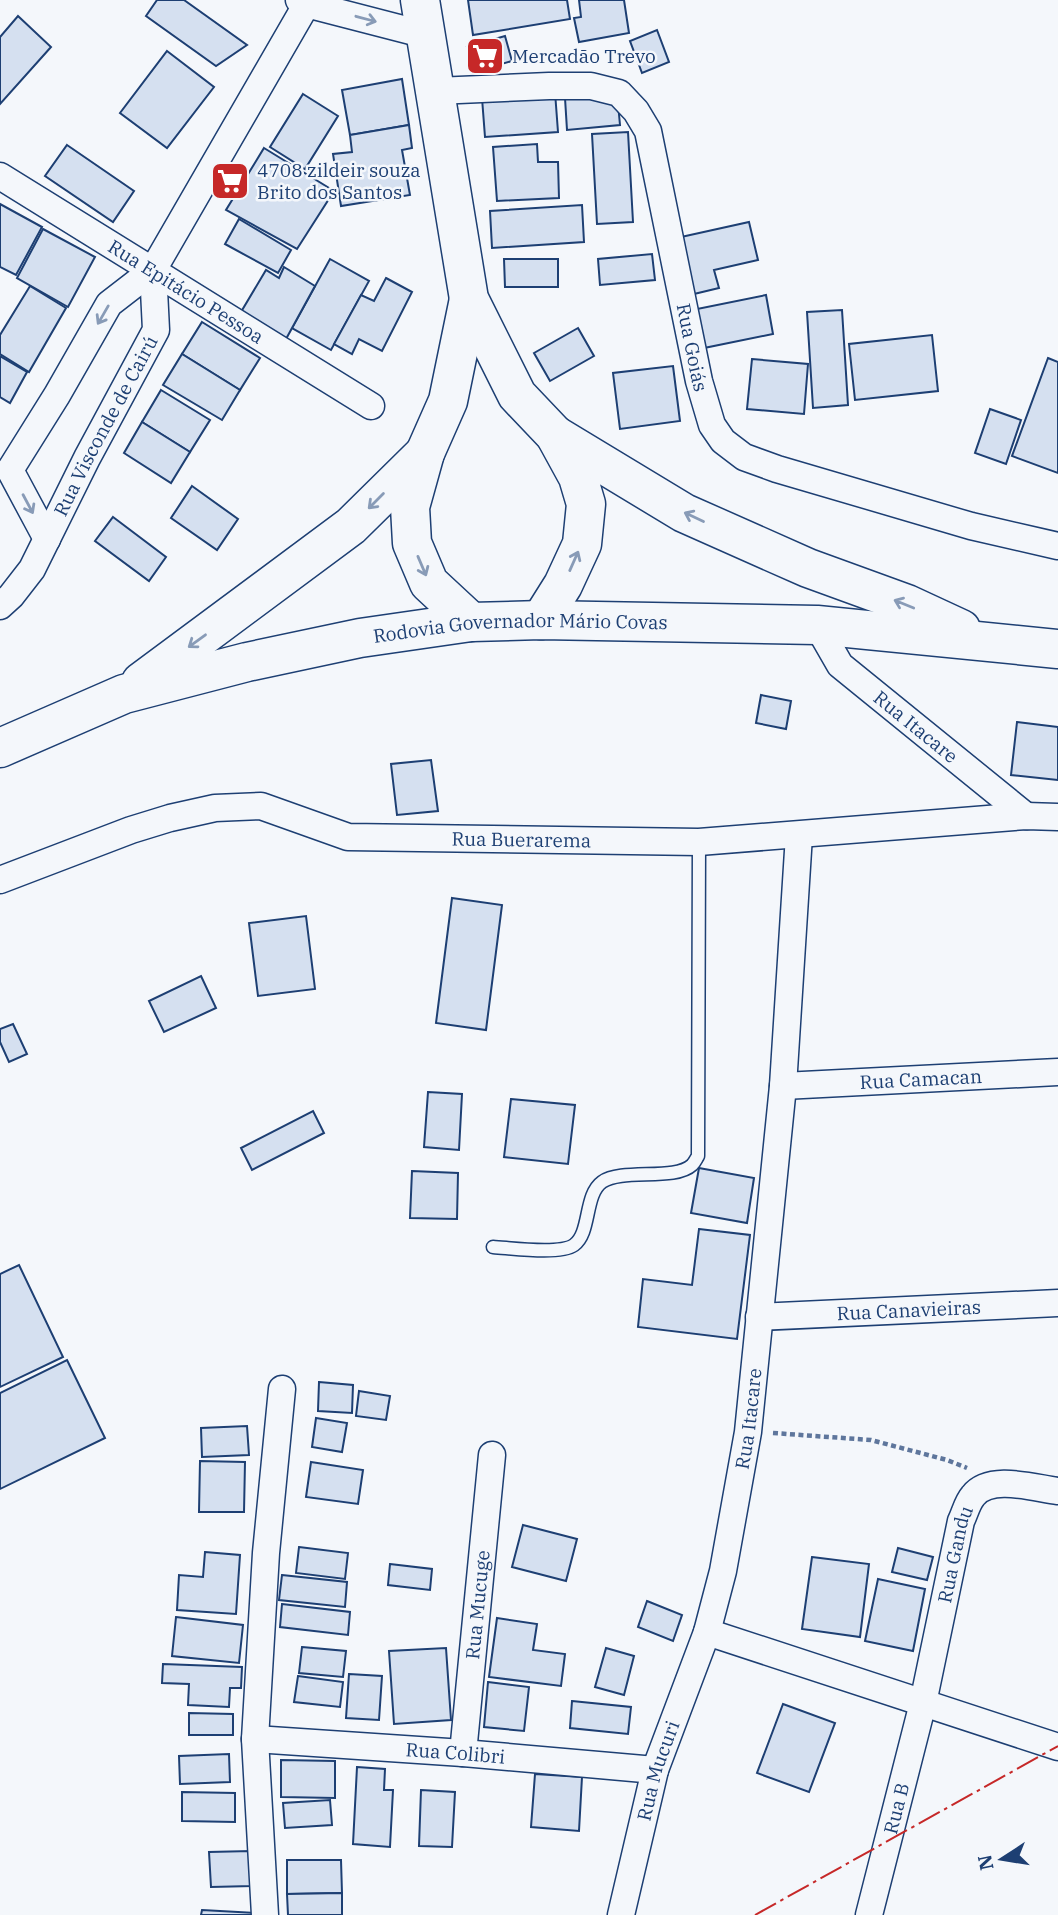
<svg xmlns="http://www.w3.org/2000/svg" width="1058" height="1915" font-family="'IBM Plex Serif',serif">
<style>
.building{fill:#d5e0f0;stroke:#1d3f73;stroke-width:2}
.lines{fill:none;stroke-linecap:round;stroke-linejoin:round}
.service-casing{stroke:#1d3f73;stroke-width:15}
.minor-casing{stroke:#1d3f73;stroke-width:29}
.primary-casing{stroke:#1d3f73;stroke-width:41}
.trunk-casing{stroke:#1d3f73;stroke-width:41}
.path{stroke:#5e769c;stroke-width:4.5;stroke-dasharray:5 3.5;stroke-linecap:butt}
.service{stroke:#f4f7fb;stroke-width:12}
.minor{stroke:#f4f7fb;stroke-width:26}
.primary{stroke:#f4f7fb;stroke-width:38}
.trunk{stroke:#f4f7fb;stroke-width:38}
.power{stroke:#c62828;stroke-width:2;stroke-dasharray:24 5 3.5 5;stroke-linecap:butt}
.oneway{stroke:#889bb7}
.labels{text-anchor:middle;stroke-width:5;stroke-linejoin:round;paint-order:stroke}
.poi-label{font-size:19px;fill:#1d3f73;stroke:#f4f7fb;text-anchor:start}
.street-label{font-size:19px;fill:#1d3f73;stroke:#f4f7fb}
</style>
<rect width="100%" height="100%" fill="#f4f7fb"/>
<g class="building">
<polygon points="157,0 184,0 247,45 216,66 146,16"/>
<polygon points="468,0 567,0 570,19 473,35"/>
<polygon points="579,0 624,0 629,33 579,42 574,18 581,17"/>
<polygon points="18,16 51,47 0,104 0,37"/>
<polygon points="657,30 669,62 642,73 630,41"/>
<polygon points="505,36 512,61 474,72 467,47"/>
<polygon points="167,51 214,87 167,148 120,113"/>
<polygon points="402,79 409,125 350,135 342,90"/>
<polygon points="555,92 558,132 485,137 482,98"/>
<polygon points="617,93 620,125 567,130 565,98"/>
<polygon points="303,94 338,116 305,169 270,147"/>
<polygon points="409,125 412,148 402,150 410,195 341,206 333,154 352,152 350,135"/>
<polygon points="628,132 633,222 597,224 592,134"/>
<polygon points="537,144 538,162 558,162 559,198 497,201 493,147"/>
<polygon points="67,145 134,191 113,222 45,176"/>
<polygon points="264,148 334,191 297,249 226,210"/>
<polygon points="0,204 42,227 16,275 0,267"/>
<polygon points="582,205 584,242 492,248 490,211"/>
<polygon points="239,219 291,250 278,273 225,244"/>
<polygon points="749,222 758,260 714,270 719,288 694,294 681,237"/>
<polygon points="43,229 95,257 68,307 17,278"/>
<polygon points="652,254 655,280 600,285 598,259"/>
<polygon points="330,259 369,281 331,350 292,328"/>
<polygon points="504,259 558,259 558,287 505,287"/>
<polygon points="284,267 315,286 286,339 241,312 266,270 279,278"/>
<polygon points="386,278 412,292 382,351 359,339 352,354 334,344 361,295 374,301"/>
<polygon points="30,286 66,308 29,372 0,354 0,335"/>
<polygon points="766,295 773,334 704,348 697,309"/>
<polygon points="842,310 848,405 813,408 807,312"/>
<polygon points="202,322 260,358 240,390 182,354"/>
<polygon points="578,328 594,356 550,381 534,353"/>
<polygon points="932,335 938,391 855,400 849,344"/>
<polygon points="182,354 240,390 222,420 163,385"/>
<polygon points="0,356 27,372 10,403 0,397"/>
<polygon points="1048,358 1058,362 1058,473 1012,456"/>
<polygon points="752,359 808,364 804,414 747,409"/>
<polygon points="673,366 680,421 620,429 613,373"/>
<polygon points="161,390 210,420 190,452 142,422"/>
<polygon points="990,409 1021,420 1006,464 975,453"/>
<polygon points="142,422 190,452 171,483 124,453"/>
<polygon points="192,486 238,519 217,550 171,518"/>
<polygon points="113,517 166,557 149,581 95,541"/>
<polygon points="761,695 791,701 786,729 756,723"/>
<polygon points="1017,722 1058,727 1058,780 1011,775"/>
<polygon points="431,760 438,811 397,815 391,764"/>
<polygon points="452,898 502,905 486,1030 436,1023"/>
<polygon points="306,916 315,989 258,996 249,923"/>
<polygon points="201,976 216,1008 164,1032 149,1001"/>
<polygon points="13,1024 27,1054 9,1062 0,1042 0,1029"/>
<polygon points="428,1092 462,1094 459,1150 424,1147"/>
<polygon points="511,1099 575,1105 568,1164 504,1157"/>
<polygon points="313,1111 324,1133 252,1170 241,1148"/>
<polygon points="699,1168 754,1178 747,1223 691,1213"/>
<polygon points="412,1171 458,1173 457,1219 410,1218"/>
<polygon points="699,1229 750,1235 737,1339 638,1327 643,1279 692,1285"/>
<polygon points="19,1265 63,1357 0,1387 0,1274"/>
<polygon points="67,1360 105,1438 0,1489 0,1393"/>
<polygon points="319,1382 353,1385 352,1413 318,1411"/>
<polygon points="359,1391 390,1396 386,1420 356,1416"/>
<polygon points="316,1418 347,1423 342,1452 312,1447"/>
<polygon points="247,1426 249,1455 202,1457 201,1428"/>
<polygon points="200,1461 245,1462 244,1512 199,1512"/>
<polygon points="311,1462 363,1470 358,1504 306,1497"/>
<polygon points="523,1525 577,1539 566,1581 512,1567"/>
<polygon points="299,1547 348,1553 345,1579 296,1573"/>
<polygon points="898,1548 933,1557 927,1580 892,1572"/>
<polygon points="205,1552 240,1555 236,1614 177,1610 179,1575 203,1577"/>
<polygon points="812,1557 869,1564 860,1637 802,1629"/>
<polygon points="390,1564 432,1569 430,1590 388,1585"/>
<polygon points="282,1575 347,1582 345,1607 279,1600"/>
<polygon points="878,1579 925,1589 913,1651 865,1641"/>
<polygon points="647,1601 682,1615 673,1641 638,1627"/>
<polygon points="282,1604 350,1612 348,1635 280,1627"/>
<polygon points="176,1617 243,1625 239,1663 172,1656"/>
<polygon points="497,1618 537,1624 533,1650 565,1654 561,1686 489,1677"/>
<polygon points="302,1647 346,1651 343,1677 299,1673"/>
<polygon points="446,1648 451,1720 394,1724 389,1651"/>
<polygon points="606,1648 634,1656 624,1695 595,1687"/>
<polygon points="163,1664 242,1667 241,1688 230,1688 229,1707 188,1705 189,1684 162,1683"/>
<polygon points="349,1674 382,1676 379,1720 346,1718"/>
<polygon points="298,1676 343,1682 340,1707 294,1702"/>
<polygon points="488,1682 529,1687 524,1731 484,1727"/>
<polygon points="572,1701 631,1707 628,1734 570,1728"/>
<polygon points="783,1704 835,1723 809,1792 757,1773"/>
<polygon points="189,1713 233,1714 233,1735 189,1735"/>
<polygon points="229,1754 230,1782 180,1784 179,1756"/>
<polygon points="281,1760 335,1761 335,1798 281,1797"/>
<polygon points="357,1767 385,1769 384,1790 393,1790 390,1847 353,1844"/>
<polygon points="535,1774 582,1777 579,1831 531,1827"/>
<polygon points="421,1790 455,1792 452,1847 419,1846"/>
<polygon points="182,1792 235,1793 235,1822 182,1821"/>
<polygon points="330,1800 332,1825 285,1828 283,1803"/>
<polygon points="251,1851 252,1886 211,1887 209,1852"/>
<polygon points="287,1860 341,1860 342,1893 287,1894"/>
<polygon points="342,1893 342,1915 288,1915 287,1894"/>
<polygon points="202,1910 257,1913 257,1915 201,1915"/>
</g>
<g class="lines">
<defs>
<path id="service" d="M493 1247C511 1248 560 1255 574 1245 591 1233 584 1195 602 1182 622 1168 675 1181 692 1165 695 1162 696 1159 698 1156L699 842"/>
<g id="minor">
<polyline points="299,0 306,4 426,35"/>
<path id="s1" d="M436 91 549 86H591L619 93 636 111 648 131 699 381 712 425 723 441 744 457 777 469 971 526 1058 546"/>
<path id="s2" d="M0 176 371 406"/>
<polyline points="10,470 57,395 109,304 153,270 309,0"/>
<polyline points="10,470 47,539"/>
<path id="s3" d="M0 606 11 596 32 569 87 458 156 330 153 270"/>
<path id="s4" d="M817 625 840 665 1026 816"/>
<path id="s5" d="M0 880 131 830 170 818 215 808 261 806 348 837 699 842 1026 816 1058 817"/>
<path id="s6" d="M783 1086 1058 1072"/>
<path id="s7" d="M759 1317 1058 1303"/>
<polyline points="707,1632 1058,1747"/>
<path id="s8" d="M255 1739 463 1753 655 1770"/>
<path id="s9" d="M463 1753 492 1455"/>
<polyline points="265,1915 255,1739 266,1553 282,1389"/>
<path id="s10" d="M621 1915 655 1770 707 1632 723 1571 748 1432 783 1086 799 835"/>
<path id="s11" d="M869 1915 923 1703 961 1521C965 1513 967 1503 973 1496 990 1474 1034 1488 1058 1491"/>
</g>
<g id="primary">
<polyline points="420,0 469,299 517,395 555,435 578,477 586,504 582,544 563,585 541,620"/>
<polyline points="469,299 448,401 425,453 410,507 412,543 429,583 471,622"/>
</g>
<g id="trunk">
<polyline points="555,435 684,513 808,568 907,604 961,629"/>
<polyline points="141,682 351,526 425,453"/>
<path id="s12" d="M0 748 124 694 247 662 360 638 471 622 541 620 817 625 1058 649"/>
</g>
</defs>
<use href="#service" class="service-casing"/>
<use href="#minor" class="minor-casing"/>
<use href="#primary" class="primary-casing"/>
<use href="#trunk" class="trunk-casing"/>
<polyline class="path" points="773,1433 871,1440 947,1460 967,1468"/>
<use href="#service" class="service"/>
<use href="#minor" class="minor"/>
<use href="#primary" class="primary"/>
<use href="#trunk" class="trunk"/>
<polyline class="power" points="755,1915 1058,1746"/>
</g>
<defs><path id="oneway-shaft" d="M-6 0H5M1.5-3L5.5 0L1.5 3" fill="none" stroke-width="1.6" stroke-linecap="round" stroke-linejoin="round" transform="scale(1.75)"/></defs>
<g class="oneway">
<use href="#oneway-shaft" transform="translate(366 19) rotate(15)"/>
<use href="#oneway-shaft" transform="translate(103 315) rotate(120)"/>
<use href="#oneway-shaft" transform="translate(376 501) rotate(135)"/>
<use href="#oneway-shaft" transform="translate(28 504) rotate(62)"/>
<use href="#oneway-shaft" transform="translate(694 517) rotate(-155)"/>
<use href="#oneway-shaft" transform="translate(574 561) rotate(-66)"/>
<use href="#oneway-shaft" transform="translate(422 566) rotate(67)"/>
<use href="#oneway-shaft" transform="translate(904 604) rotate(-158)"/>
<use href="#oneway-shaft" transform="translate(197 641) rotate(144)"/>
</g>
<defs>
<symbol id="supermarket-square" viewBox="-11 -11 22 22"><rect x="-9" y="-9" width="18" height="18" rx="4" fill="#c62828" stroke="#f4f7fb"/><path d="M-6-5.5h2.5l.6 2H6L4.5 2H-2.5L-4.4-4H-6ZM-1.5 3.2a1.3 1.3 0 1 0 .1 0ZM3 3.2a1.3 1.3 0 1 0 .1 0Z" fill="#fff"/></symbol>
</defs>
<g fill-rule="evenodd">
<use href="#supermarket-square" x="463" y="34" width="44" height="44"/>
<use href="#supermarket-square" x="208" y="159" width="44" height="44"/>
</g>
<g class="labels">
<g class="poi-label">
<text x="512" y="63">Mercadão Trevo</text>
<text x="257" y="177">4708 zildeir souza<tspan x="257" dy="22">Brito dos Santos</tspan></text>
</g>
<g class="street-label">
<text dy="7" stroke="none"><textPath href="#s2" startOffset="219">Rua Epitácio Pessoa</textPath></text>
<text dy="7" stroke="none"><textPath href="#s1" startOffset="453">Rua Goiás</textPath></text>
<text dy="7" stroke="none"><textPath href="#s3" startOffset="210">Rua Visconde de Cairú</textPath></text>
<text dy="7" stroke="none"><textPath href="#s12" startOffset="539">Rodovia Governador Mário Covas</textPath></text>
<text dy="7" stroke="none"><textPath href="#s4" startOffset="144">Rua Itacare</textPath></text>
<text dy="7" stroke="none"><textPath href="#s5" startOffset="539">Rua Buerarema</textPath></text>
<text dy="7" stroke="none"><textPath href="#s6" startOffset="138">Rua Camacan</textPath></text>
<text dy="7" stroke="none"><textPath href="#s7" startOffset="150">Rua Canavieiras</textPath></text>
<text dy="7" stroke="none"><textPath href="#s10" startOffset="514">Rua Itacare</textPath></text>
<text dy="7" stroke="none"><textPath href="#s11" startOffset="371">Rua Gandu</textPath></text>
<text dy="7" stroke="none"><textPath href="#s9" startOffset="149">Rua Mucuge</textPath></text>
<text dy="7" stroke="none"><textPath href="#s8" startOffset="201">Rua Colibri</textPath></text>
<text dy="7" stroke="none"><textPath href="#s10" startOffset="149">Rua Mucuri</textPath></text>
<text dy="7" stroke="none"><textPath href="#s11" startOffset="110">Rua B</textPath></text>
</g>
</g>
<g transform="translate(1002 1859) rotate(258)" stroke="#f4f7fb" stroke-width="5" paint-order="stroke">
<path d="M0-5L12 26L0 18L-12 26Z" fill="#1d3f73"/>
<text y="-10" font-size="19" font-weight="bold" text-anchor="middle" fill="#1d3f73">N</text>
</g>
</svg>
